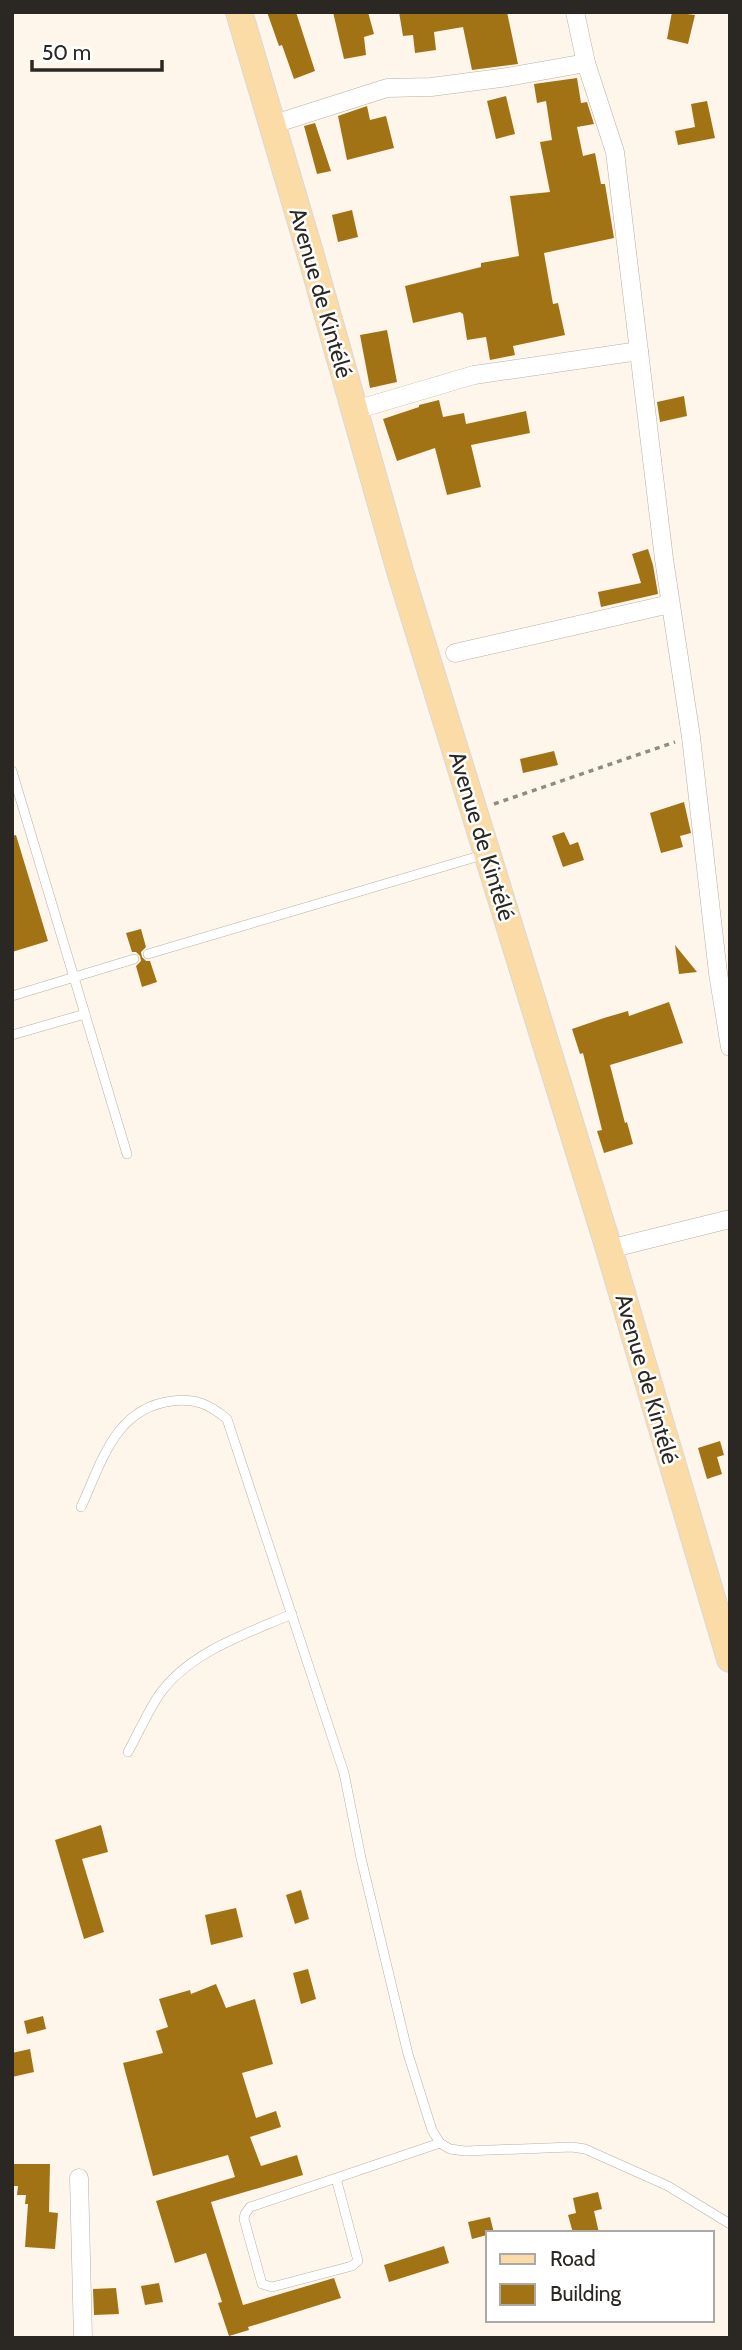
<svg xmlns="http://www.w3.org/2000/svg" width="742" height="2350" font-family="Cabin,sans-serif">
<style>
.building{fill:#a17315}
.lines{fill:none;stroke-linecap:round;stroke-linejoin:round}
.service-casing{stroke:#b7b0a6;stroke-width:10}
.minor-casing{stroke:#b7b0a6;stroke-width:19}
.primary-casing{stroke:#d9d8d8;stroke-width:28}
.path{stroke:#908b84;stroke-width:3.5;stroke-dasharray:5 5;stroke-linecap:butt}
.service{stroke:#fff;stroke-width:9}
.minor{stroke:#fff;stroke-width:18}
.primary{stroke:#fbdca6;stroke-width:26}
.labels{text-anchor:middle;stroke-width:5;stroke-linejoin:round;paint-order:stroke}
.street-label{font-size:23px;fill:#2b2824;stroke:#fff}
</style>
<rect width="100%" height="100%" fill="#fef6eb"/>
<g class="building">
<polygon points="267,12 296,12 315,71 294,79 282,45 279,46"/>
<polygon points="333,12 368,12 374,34 364,37 366,55 344,59"/>
<polygon points="399,12 507,12 518,64 472,70 463,27 434,32 436,50 415,53 413,35 403,36"/>
<polygon points="672,12 695,15 688,44 667,39"/>
<polygon points="577,78 581,103 587,102 594,124 577,127 583,156 595,153 601,184 605,184 614,238 544,253 553,304 558,303 565,335 513,346 515,355 490,360 486,337 467,340 463,314 460,312 413,323 405,286 481,267 481,263 519,256 510,196 550,192 540,142 552,140 546,101 537,103 534,84"/>
<polygon points="506,96 515,134 496,139 487,101"/>
<polygon points="707,101 715,138 678,145 675,131 695,127 691,104"/>
<polygon points="367,106 370,120 386,116 394,148 347,160 338,116"/>
<polygon points="315,123 331,171 317,174 304,126"/>
<polygon points="352,210 358,237 338,242 332,215"/>
<polygon points="387,330 397,382 370,388 360,335"/>
<polygon points="684,396 687,416 660,422 657,402"/>
<polygon points="439,400 443,417 464,413 466,424 526,411 530,433 471,445 481,487 447,495 435,448 397,461 383,419 419,407 419,405"/>
<polygon points="648,549 653,565 658,594 601,607 598,592 641,583 632,554"/>
<polygon points="554,751 558,765 523,773 520,759"/>
<polygon points="684,802 691,833 680,836 683,847 661,853 650,813"/>
<polygon points="564,832 570,845 578,842 584,860 563,867 552,836"/>
<polygon points="16,835 48,941 12,952 12,836"/>
<polygon points="141,929 146,947 141,952 142,957 146,961 150,961 157,982 142,987 136,966 141,961 140,956 136,952 132,952 126,933"/>
<polygon points="675,945 697,972 679,974"/>
<polygon points="669,1002 683,1043 610,1065 625,1123 627,1122 633,1144 604,1153 597,1131 602,1130 583,1053 580,1054 572,1029 604,1018 628,1011 629,1016"/>
<polygon points="720,1441 724,1455 717,1457 722,1474 707,1479 698,1448"/>
<polygon points="101,1825 108,1852 82,1859 104,1932 84,1939 55,1840"/>
<polygon points="301,1890 309,1919 295,1924 286,1895"/>
<polygon points="236,1908 243,1937 211,1945 205,1915"/>
<polygon points="308,1969 316,1999 301,2004 293,1973"/>
<polygon points="216,1984 226,2008 255,1999 273,2064 242,2073 256,2118 276,2111 281,2127 250,2137 261,2166 297,2155 303,2175 211,2202 243,2305 334,2278 341,2298 248,2327 249,2330 229,2336 218,2303 222,2302 206,2253 175,2263 156,2201 235,2177 228,2155 153,2176 123,2063 163,2053 156,2031 168,2027 159,1999 190,1990 191,1994"/>
<polygon points="43,2016 46,2029 27,2034 24,2021"/>
<polygon points="30,2049 34,2072 12,2077 12,2053"/>
<polygon points="12,2164 50,2164 49,2212 58,2213 55,2249 25,2247 28,2204 25,2204 26,2195 17,2195 18,2186 12,2186"/>
<polygon points="598,2192 602,2209 594,2211 599,2233 573,2233 568,2215 576,2213 573,2198"/>
<polygon points="490,2217 494,2233 472,2239 468,2222"/>
<polygon points="444,2246 449,2263 389,2282 384,2265"/>
<polygon points="159,2283 163,2302 145,2305 141,2286"/>
<polygon points="116,2288 119,2314 94,2315 93,2289"/>
</g>
<g class="lines">
<defs>
<g id="service">
<polyline points="12,771 127,1154"/>
<polyline points="148,954 486,854"/>
<polyline points="12,996 134,959"/>
<polyline points="12,1035 85,1014"/>
<path d="M81 1507C102 1462 115 1408 172 1401 195 1398 209 1404 227 1419L344 1773 361 1858 408 2054 432 2130 440 2143 450 2149 465 2151 572 2147 585 2149 668 2186 730 2224"/>
<path d="M128 1752C138 1734 147 1713 159 1695 189 1652 246 1634 292 1614"/>
<polyline points="336,2178 358,2261 352,2266 272,2287 262,2284 244,2219 245,2214 250,2207 440,2143"/>
</g>
<g id="minor">
<polyline points="575,12 586,63 615,152 664,559 691,737 718,973 730,1047"/>
<polyline points="271,125 387,88 431,87 508,77 586,63"/>
<polyline points="355,410 474,375 639,351"/>
<polyline points="455,653 670,604"/>
<polyline points="609,1249 730,1219"/>
<polyline points="79,2178 83,2338"/>
</g>
<polyline id="primary" points="239,12 311,256 400,571 609,1249 730,1659"/>
</defs>
<use href="#service" class="service-casing"/>
<use href="#minor" class="minor-casing"/>
<use href="#primary" class="primary-casing"/>
<polyline class="path" points="494,804 675,742"/>
<use href="#service" class="service"/>
<use href="#minor" class="minor"/>
<use href="#primary" class="primary"/>
</g>
<g class="labels">
<g class="street-label">
<text transform="translate(321 293) rotate(74)" y="8">Avenue de Kintélé</text>
<text transform="translate(482 836) rotate(73)" y="8">Avenue de Kintélé</text>
<text transform="translate(647 1379) rotate(74)" y="8">Avenue de Kintélé</text>
</g>
</g>
<rect width="742" height="2350" fill="none" stroke="#2b2824" stroke-width="28"/>
<rect x="486" y="2231" width="228" height="91" fill="#ffffff" stroke="#aaa9a7" stroke-width="2"/>
<rect x="500" y="2254" width="35" height="10" fill="#fbdca6" stroke="#aaa9a7" stroke-width="2"/>
<text x="550" y="2266" font-size="21" fill="#2b2824">Road</text>
<rect x="500" y="2284" width="35" height="21" fill="#a17315" stroke="#aaa9a7" stroke-width="2"/>
<text x="550" y="2301" font-size="21" fill="#2b2824">Building</text>
<path d="M32 60v10h130v-10" fill="none" stroke="#2b2824" stroke-width="3.5"/>
<text x="42" y="60" font-size="21" fill="#2b2824" stroke="#ffffff" stroke-width="5" paint-order="stroke">50 m</text>
</svg>
